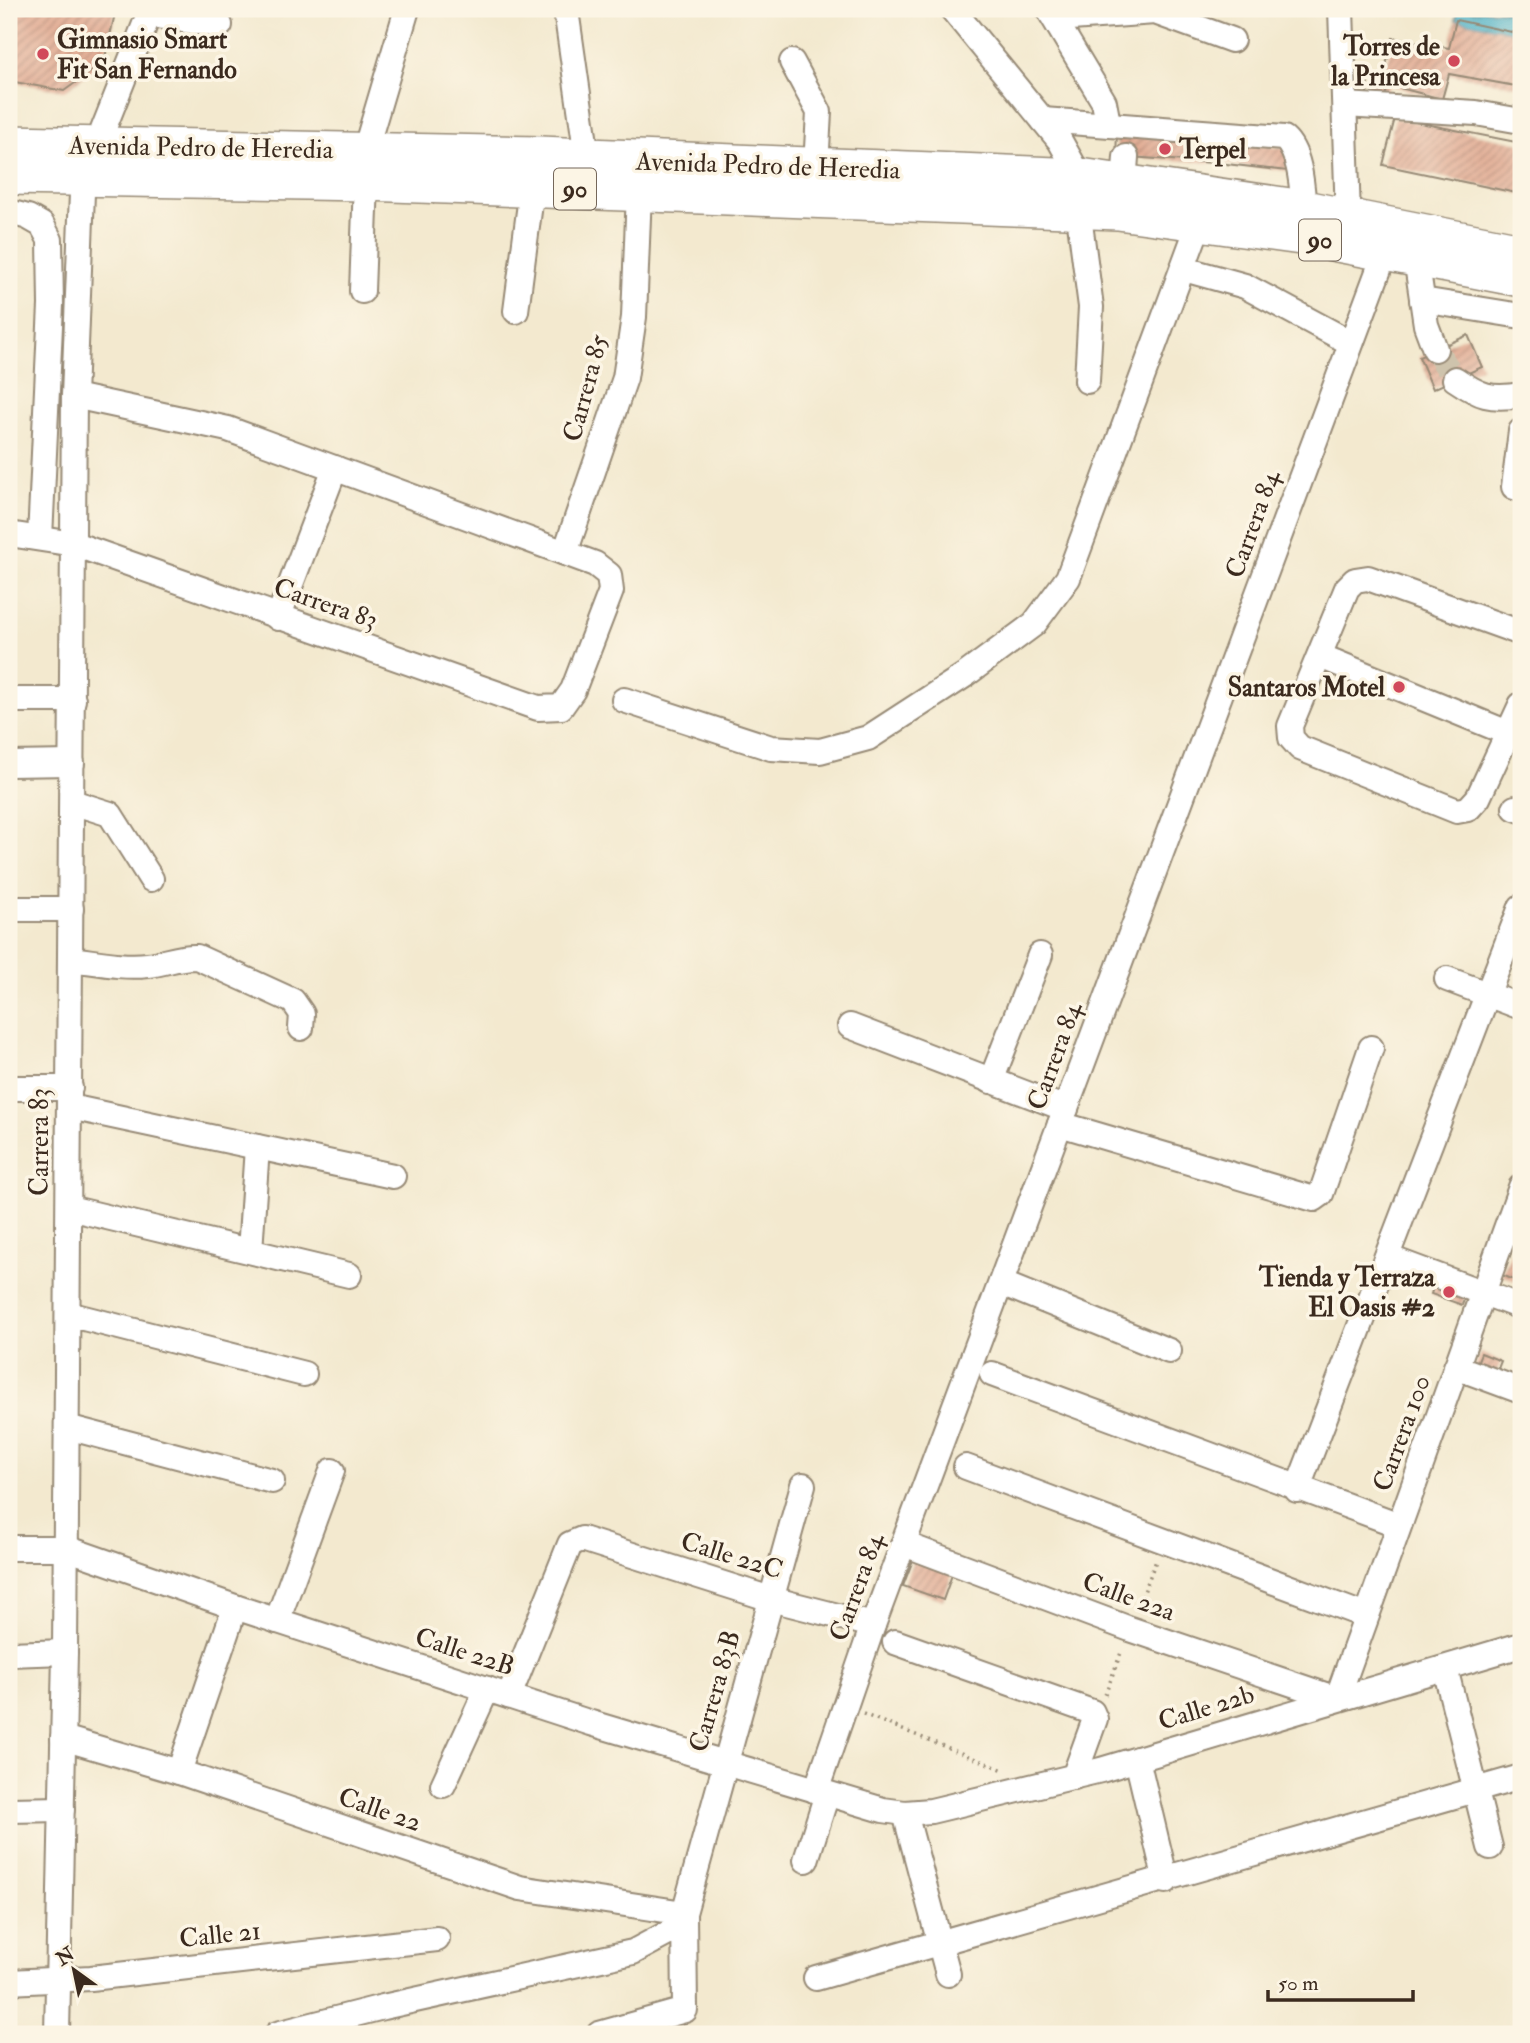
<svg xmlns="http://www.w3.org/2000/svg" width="1530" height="2043" font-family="'IM FELL Double Pica',serif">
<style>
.water{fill:url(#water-waves);stroke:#416c72;stroke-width:2}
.building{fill:url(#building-hatch)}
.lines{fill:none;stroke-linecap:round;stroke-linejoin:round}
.minor-tunnel{stroke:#cec3ac;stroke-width:24;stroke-dasharray:24 12;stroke-linecap:butt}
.minor-casing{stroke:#978a76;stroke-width:28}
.highway-casing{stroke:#978a76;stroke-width:40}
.path{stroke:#978a76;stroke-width:3.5;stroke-dasharray:2 5;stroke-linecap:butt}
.minor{stroke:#fff;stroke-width:24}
.highway{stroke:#fff;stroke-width:37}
.poi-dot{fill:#d1495b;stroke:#fcf5e5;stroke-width:2.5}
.labels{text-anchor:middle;stroke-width:7;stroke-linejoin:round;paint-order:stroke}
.shield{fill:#fcf5e5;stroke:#75675a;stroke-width:2}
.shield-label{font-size:24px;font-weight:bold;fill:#3b2a1e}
.poi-label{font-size:26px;font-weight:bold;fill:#3b2a1e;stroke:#fcf5e5;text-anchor:end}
.street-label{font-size:26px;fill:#3b2a1e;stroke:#fcf5e5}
</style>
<defs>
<pattern id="water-waves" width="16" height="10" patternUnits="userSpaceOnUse" patternTransform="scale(1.75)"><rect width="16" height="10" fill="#47afc6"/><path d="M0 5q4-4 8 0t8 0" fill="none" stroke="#3c8fa0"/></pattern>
<pattern id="building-hatch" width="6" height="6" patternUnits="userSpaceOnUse" patternTransform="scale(1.75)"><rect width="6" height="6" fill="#e1aa92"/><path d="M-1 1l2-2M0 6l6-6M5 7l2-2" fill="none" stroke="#b88b77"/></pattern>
</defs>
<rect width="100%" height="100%" fill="#fcf5e5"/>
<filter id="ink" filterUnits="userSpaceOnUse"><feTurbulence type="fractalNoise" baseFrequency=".0143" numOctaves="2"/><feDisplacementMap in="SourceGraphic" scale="14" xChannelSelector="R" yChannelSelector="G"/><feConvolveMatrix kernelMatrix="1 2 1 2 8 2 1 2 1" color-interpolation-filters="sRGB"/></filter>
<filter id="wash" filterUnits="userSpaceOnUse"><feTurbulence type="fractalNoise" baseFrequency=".00686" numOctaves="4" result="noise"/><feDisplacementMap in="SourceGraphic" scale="28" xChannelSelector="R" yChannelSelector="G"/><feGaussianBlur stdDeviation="1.57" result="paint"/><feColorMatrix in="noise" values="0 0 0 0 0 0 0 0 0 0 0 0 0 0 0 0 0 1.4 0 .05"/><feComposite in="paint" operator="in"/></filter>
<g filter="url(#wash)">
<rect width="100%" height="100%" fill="#f3e9cf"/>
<polygon class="water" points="1458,9 1521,11 1520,34 1456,20"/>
<g id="blocks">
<g class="building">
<polygon points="9,9 116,9 104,62 64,91 9,81"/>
<polygon points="1456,20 1521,34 1521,87 1449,74 1442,99 1389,85 1384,98 1367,95 1368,76 1383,77 1393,38 1449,48"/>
<polygon points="1395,118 1521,143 1521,194 1383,165"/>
<polygon points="1117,134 1215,142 1213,163 1116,156"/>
<polygon points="1221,141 1290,149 1287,171 1218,163"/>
<polygon points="1468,335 1482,367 1433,389 1419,357"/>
<polygon points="1521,1228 1521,1283 1502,1275"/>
<polygon points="1436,1279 1467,1291 1462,1305 1431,1294"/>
<polygon points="1481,1353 1501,1361 1495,1376 1475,1368"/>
<polygon points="915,1555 954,1569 943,1600 903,1586"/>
</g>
</g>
</g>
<g filter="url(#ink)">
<use href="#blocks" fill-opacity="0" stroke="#978a76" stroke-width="2"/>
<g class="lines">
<polyline class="minor-tunnel" points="1435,349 1455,379"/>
<defs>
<g id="minor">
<polyline points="952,9 1060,141 1080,177 1078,208 1091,307 1087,381"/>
<polyline points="1341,9 1348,217"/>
<polyline points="1049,10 1104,102 1108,123"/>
<polyline points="150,15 220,25"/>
<polyline points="567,17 587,157"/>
<polyline points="1057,19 1155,12 1232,40"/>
<polyline points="792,62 819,112 816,167"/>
<polyline points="1345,105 1476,113 1521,121"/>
<path d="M1043 120 1284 138C1301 153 1302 189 1304 209"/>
<polyline points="365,151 407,9"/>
<polyline points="1124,184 1126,157"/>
<polyline points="9,212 28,217 42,225 50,240 51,305 40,538"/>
<polyline points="1416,258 1426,325 1435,349"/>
<polyline points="1184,269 1245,286 1351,343"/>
<polyline points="362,291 366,182"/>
<polyline points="1422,300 1521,316"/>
<polyline points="516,311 532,188"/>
<path d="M1455 379C1480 396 1490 400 1521 395"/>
<polyline points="1521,431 1514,487 1521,489"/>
<polyline points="9,534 74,544 538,708 561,707 573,690 611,591 609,575 595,564 228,429 74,396"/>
<polyline points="565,553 625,378 634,317 639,192"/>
<polyline points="278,618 335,468"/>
<polyline points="1521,633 1368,578 1355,580 1347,588 1290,726 1291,738 1300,748 1457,811 1468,809 1478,798 1521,705"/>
<polyline points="1320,656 1508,733"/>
<polyline points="9,700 73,700"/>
<polyline points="624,700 771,748 820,751 868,738 965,675 1034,624 1068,578 1200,221"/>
<polyline points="9,764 72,763"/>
<polyline points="72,802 110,814 151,879"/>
<polyline points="1515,808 1521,810"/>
<polyline points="9,909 71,909"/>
<path d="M71 959C96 962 123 968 148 965 166 963 179 956 197 957L293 1001 302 1014 301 1028"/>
<polyline points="1447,979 1521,1007"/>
<polyline points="850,1026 1066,1109"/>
<polyline points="991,1081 1040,955"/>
<polyline points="9,1088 70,1088"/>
<polyline points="70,1107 393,1176"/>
<polyline points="1060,1124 1314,1199 1321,1194 1371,1048"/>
<polyline points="69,1208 349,1275"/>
<polyline points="250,1251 257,1147"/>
<polyline points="1387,1257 1521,1307"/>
<polyline points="1001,1283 1169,1351"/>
<polyline points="68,1314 304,1374"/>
<polyline points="1456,1367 1521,1391"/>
<polyline points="992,1374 1399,1525"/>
<polyline points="67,1427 272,1481"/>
<polyline points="966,1467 1366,1616"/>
<polyline points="1297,1490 1521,907"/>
<polyline points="904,1544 1130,1629 1337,1699 1521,1187"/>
<polyline points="9,1548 66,1548 235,1607 591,1723 883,1810 905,1813 931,1811 1101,1770 1521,1645"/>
<polyline points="277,1621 332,1471"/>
<polyline points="895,1642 1092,1712 1095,1719 1074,1777"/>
<polyline points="9,1654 65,1652"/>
<polyline points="1445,1668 1490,1847"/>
<polyline points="509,1696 570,1544 582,1539 771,1599 873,1625"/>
<polyline points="63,1738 179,1772 520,1888 684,1913"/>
<polyline points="1137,1759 1166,1881"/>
<polyline points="179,1772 235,1607"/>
<polyline points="443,1785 487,1689"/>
<polyline points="816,1791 873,1625 1385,253"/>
<polyline points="9,1810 62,1809"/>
<polyline points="905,1813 948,1974"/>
<polyline points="806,1860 827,1794"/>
<polyline points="816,1978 1521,1777"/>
<polyline points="9,1982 91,1978 437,1939"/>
<polyline points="57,2034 65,1652 74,396 82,193 84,178 151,9"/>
<polyline points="277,2034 383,2007 633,1952 674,1930 684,1913 803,1485"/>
<polyline points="599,2034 685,2010 684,1913"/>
</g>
<g id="highway">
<polyline points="9,144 540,155 1080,177 1304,209 1521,252"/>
<polyline points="9,176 366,182 1118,211 1301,236 1521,278"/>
</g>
</defs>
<use href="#minor" class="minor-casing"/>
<use href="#highway" class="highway-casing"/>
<g class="path">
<polyline points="1137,1610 1157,1558"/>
<polyline points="1105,1695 1122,1650"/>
<polyline points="863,1714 1006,1771"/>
</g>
<use href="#minor" class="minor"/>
<use href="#highway" class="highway"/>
</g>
</g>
<g class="poi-dot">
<circle cx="43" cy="54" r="7"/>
<circle cx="1454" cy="61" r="7"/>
<circle cx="1165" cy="149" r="7"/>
<circle cx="1399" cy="687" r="7"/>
<circle cx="1449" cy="1292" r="7"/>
</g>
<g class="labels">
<g class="shield">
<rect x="554" y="168.5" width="42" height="41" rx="5"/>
<rect x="1299" y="219.5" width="42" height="41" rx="5"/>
</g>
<g class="shield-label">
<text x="575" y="197">90</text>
<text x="1320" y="248">90</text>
</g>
<g class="poi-label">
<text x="57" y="48" text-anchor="start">Gimnasio Smart<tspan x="57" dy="30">Fit San Fernando</tspan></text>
<text x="1440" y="55">Torres de<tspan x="1440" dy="30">la Princesa</tspan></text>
<text x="1179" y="158" text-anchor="start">Terpel</text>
<text x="1385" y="696">Santaros Motel</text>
<text x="1435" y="1286">Tienda y Terraza<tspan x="1435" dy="30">El Oasis #2</tspan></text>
</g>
<g class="street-label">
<text transform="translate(201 147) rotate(1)" y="9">Avenida Pedro de Heredia</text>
<text transform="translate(768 165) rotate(2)" y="9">Avenida Pedro de Heredia</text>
<text transform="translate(585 388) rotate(-75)" y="9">Carrera 85</text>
<text transform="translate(1252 524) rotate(-70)" y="9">Carrera 84</text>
<text transform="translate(326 603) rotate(19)" y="9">Carrera 83</text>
<text transform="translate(1054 1056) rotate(-70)" y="9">Carrera 84</text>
<text transform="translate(39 1142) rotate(-90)" y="9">Carrera 83</text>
<text transform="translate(1401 1433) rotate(-70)" y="9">Carrera 100</text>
<text transform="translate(732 1555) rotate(17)" y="9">Calle 22C</text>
<text transform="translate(856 1587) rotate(-70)" y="9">Carrera 84</text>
<text transform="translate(1129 1596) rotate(20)" y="9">Calle 22a</text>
<text transform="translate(465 1651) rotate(18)" y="9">Calle 22B</text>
<text transform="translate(714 1691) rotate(-74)" y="9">Carrera 83B</text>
<text transform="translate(1206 1707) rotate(-17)" y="9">Calle 22b</text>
<text transform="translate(380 1809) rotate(19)" y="9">Calle 22</text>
<text transform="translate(220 1934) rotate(-6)" y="9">Calle 21</text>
</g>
</g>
<rect width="1530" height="2043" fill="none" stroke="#fcf5e5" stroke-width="35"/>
<g transform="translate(74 1970) rotate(327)" stroke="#fcf5e5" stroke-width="5" paint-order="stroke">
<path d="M0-5L12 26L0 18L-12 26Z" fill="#3b2a1e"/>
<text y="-10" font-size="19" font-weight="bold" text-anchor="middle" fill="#3b2a1e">N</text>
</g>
<path d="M1268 1990v10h145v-10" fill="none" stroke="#3b2a1e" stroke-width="3.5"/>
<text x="1278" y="1990" font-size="21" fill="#3b2a1e" stroke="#fcf5e5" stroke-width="5" paint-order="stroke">50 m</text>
</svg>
